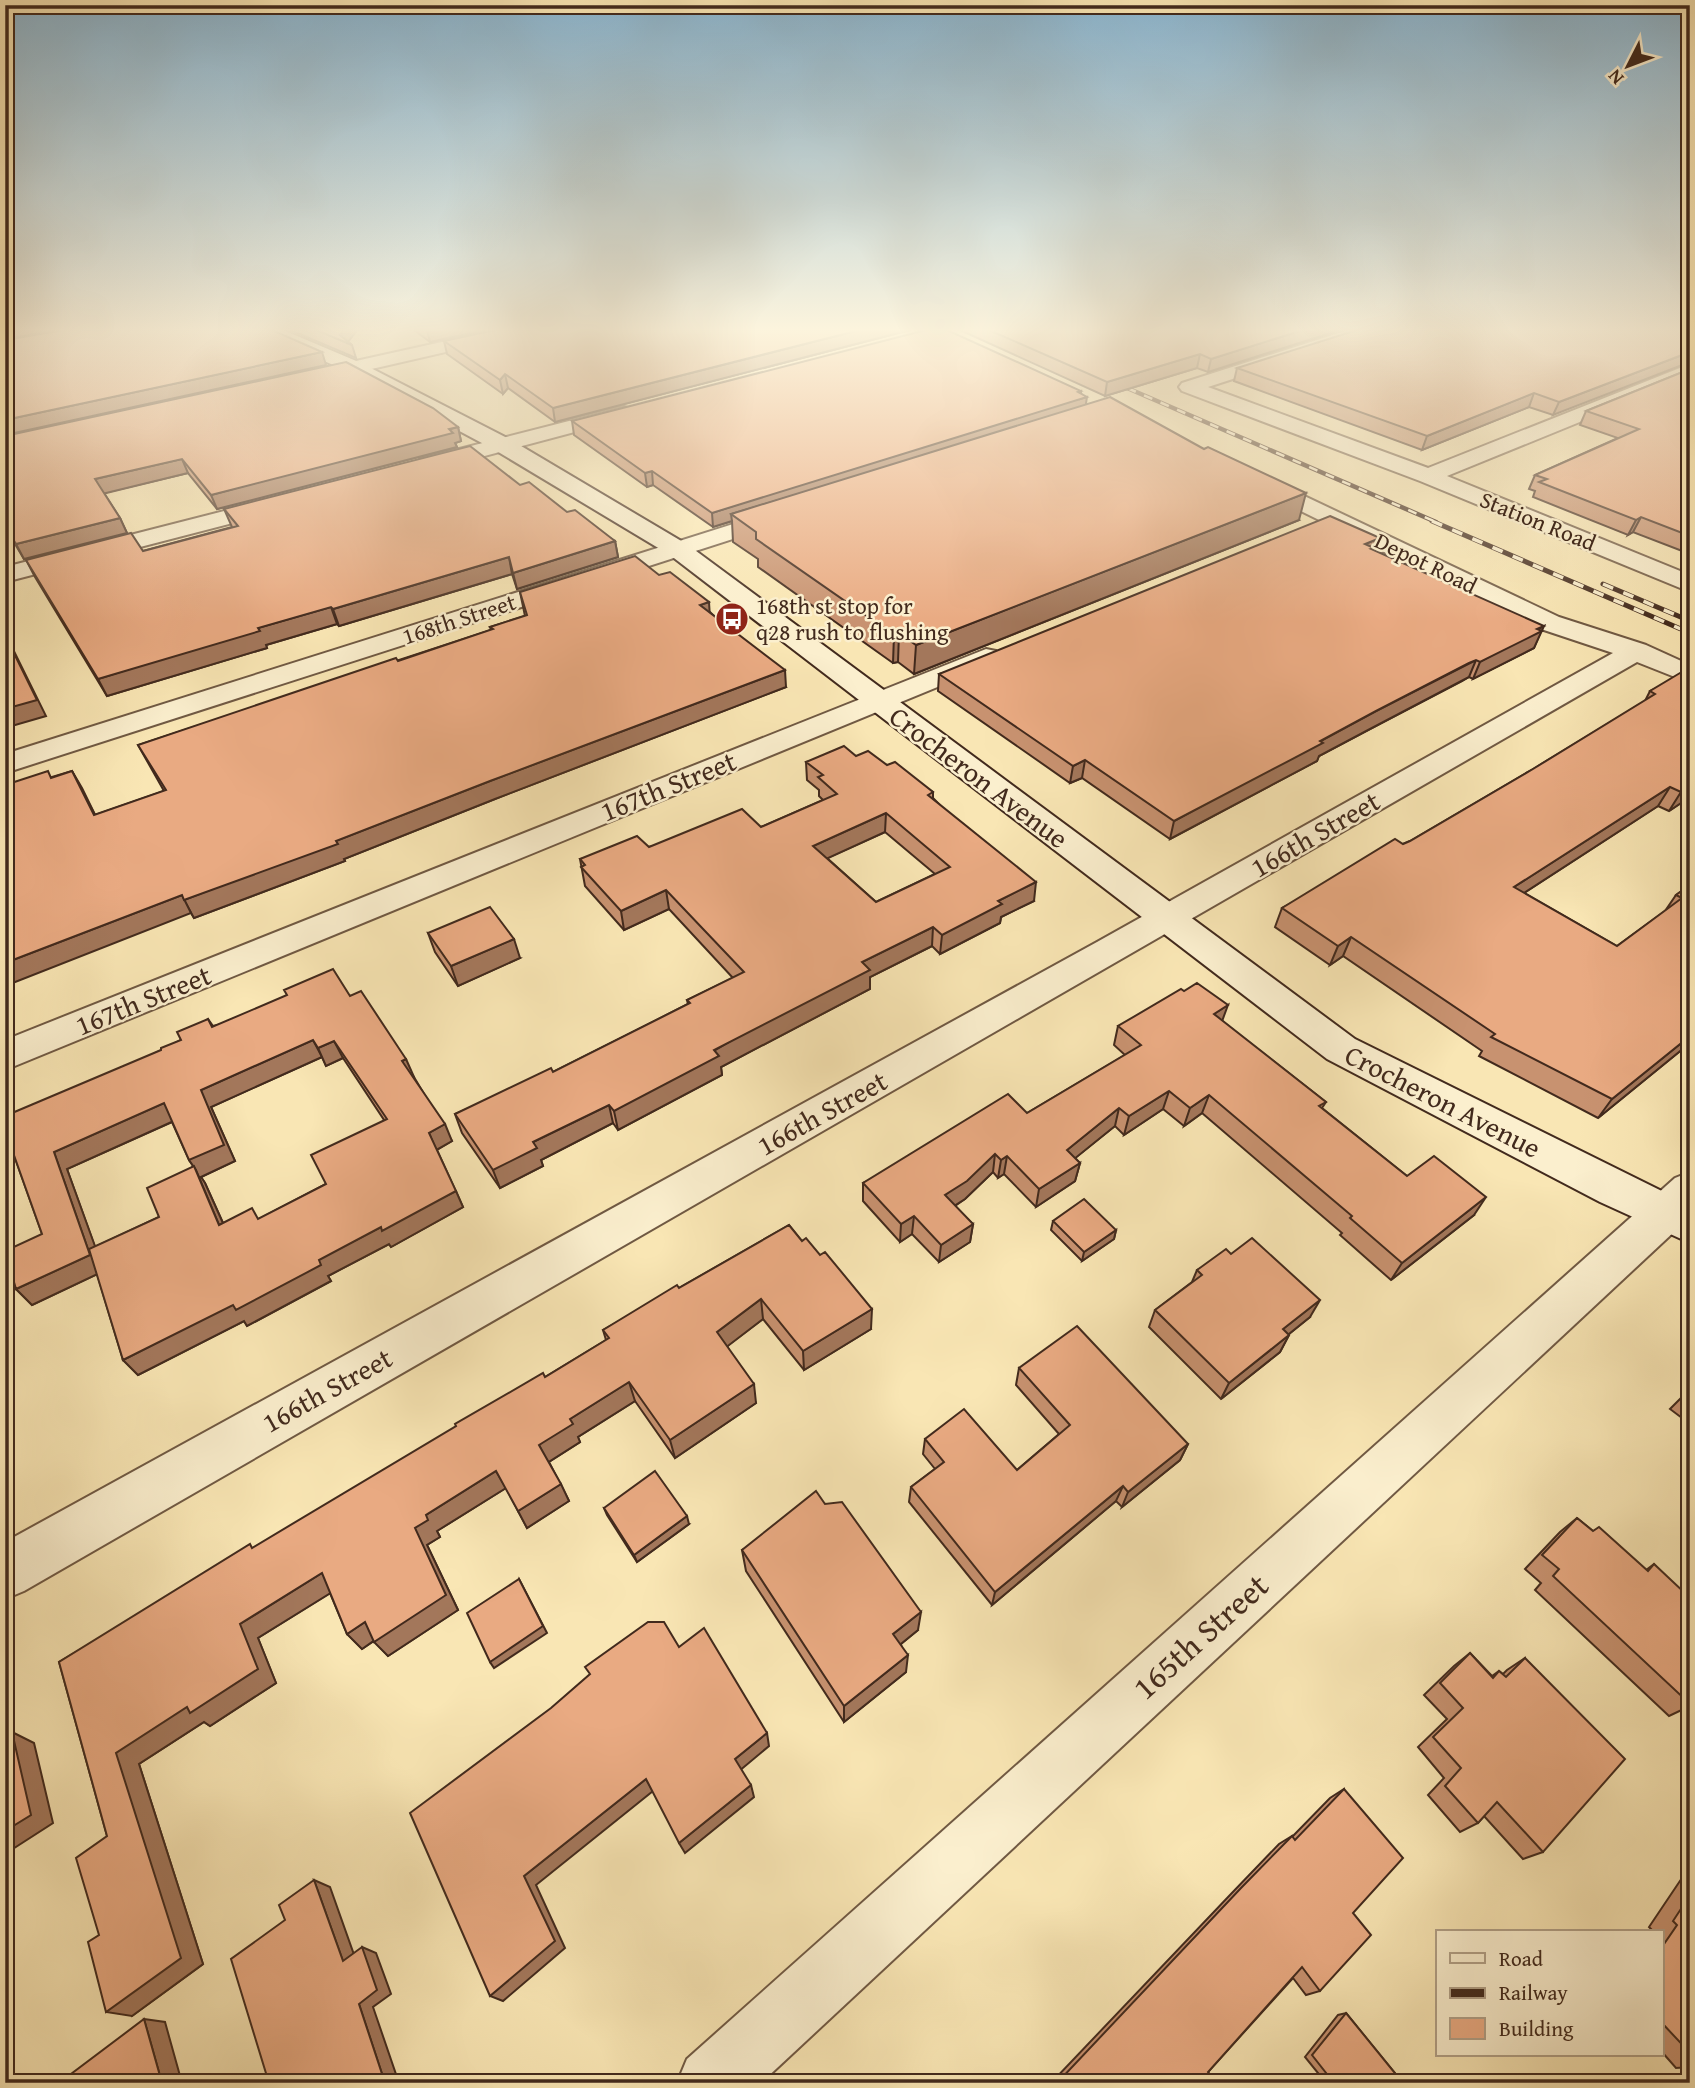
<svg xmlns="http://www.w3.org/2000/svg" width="1695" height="2088" font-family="'Gentium Book Plus',serif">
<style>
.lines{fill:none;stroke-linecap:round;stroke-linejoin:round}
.street-casing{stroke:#705943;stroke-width:4}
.secondary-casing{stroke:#422a1d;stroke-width:4}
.street{fill:#fbefce;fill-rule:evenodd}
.secondary{fill:#fbefce;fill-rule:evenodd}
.rail-far1-casing{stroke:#422a1d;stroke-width:4.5}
.rail-casing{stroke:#422a1d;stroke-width:5}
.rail-far1{stroke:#fbefce;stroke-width:2.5;stroke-dasharray:9;stroke-linecap:butt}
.rail{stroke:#fbefce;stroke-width:3.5;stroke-dasharray:11;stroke-linecap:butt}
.wall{fill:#c89270;stroke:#422a1d;stroke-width:2;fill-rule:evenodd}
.shaded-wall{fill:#a3775b;stroke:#422a1d;stroke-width:2}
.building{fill:#e9aa82;stroke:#422a1d;stroke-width:2;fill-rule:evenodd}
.labels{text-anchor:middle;stroke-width:5;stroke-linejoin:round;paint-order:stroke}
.far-street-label{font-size:23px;fill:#422a1d;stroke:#fbefce}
.far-poi-label{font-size:23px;fill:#422a1d;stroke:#fbefce;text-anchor:start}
.street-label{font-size:28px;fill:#422a1d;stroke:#fbefce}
.near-street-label{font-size:33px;fill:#422a1d;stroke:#fbefce}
</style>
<rect width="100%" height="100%" fill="#f9e6b4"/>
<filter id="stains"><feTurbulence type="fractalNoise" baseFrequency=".00286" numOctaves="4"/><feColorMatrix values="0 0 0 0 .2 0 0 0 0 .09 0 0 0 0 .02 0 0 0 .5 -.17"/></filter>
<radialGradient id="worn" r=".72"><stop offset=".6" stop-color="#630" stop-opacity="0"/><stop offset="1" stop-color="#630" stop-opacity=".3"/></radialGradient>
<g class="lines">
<defs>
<g id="street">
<polygon points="496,330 529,330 520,335 315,382 305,376 315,370"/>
<polygon points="1348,330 1375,330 1372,334 1208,387 1428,468 1690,364 1690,377 1447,476 1690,575 1690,592 1420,481 1182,391 1179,387 1182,383"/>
<polygon points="624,407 631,409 634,413 631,417 428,471 420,469 417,464 420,459"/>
<polygon points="1258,474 1559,617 1646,645 1690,665 1690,683 1637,662 24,1591 5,1599 5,1542 1097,942 1613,653 1541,629 1250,486 1247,481 1250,476"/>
<polygon points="279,497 287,499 290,504 287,509 5,582 5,567"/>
<polygon points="784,508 792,510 796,515 792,520 5,773 5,754"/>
<polygon points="986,649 996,651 1000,657 996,663 5,1070 5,1040"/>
<polygon points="1690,1172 1690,1217 761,2083 677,2083 687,2059 1675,1178"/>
</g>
<polygon id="secondary" points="259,330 283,330 361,363 511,440 688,545 1355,1039 1690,1205 1690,1243 1600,1202 1327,1059 670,555 495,450 347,371 262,334"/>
</defs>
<use href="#street" class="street-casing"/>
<use href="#secondary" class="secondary-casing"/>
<use href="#street" class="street"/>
<use href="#secondary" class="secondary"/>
<defs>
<polyline id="rail-far1" points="1111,381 1436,522"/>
<g id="rail">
<polyline points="1432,521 1690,633"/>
<polyline points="1603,584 1690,621"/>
</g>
</defs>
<use href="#rail-far1" class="rail-far1-casing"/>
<use href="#rail" class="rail-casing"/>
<use href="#rail-far1" class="rail-far1"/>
<use href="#rail" class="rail"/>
</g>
<g class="wall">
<polygon points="290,330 357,330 348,342 352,345 356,358"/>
<polygon points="414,330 484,330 430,342"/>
<polygon points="495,330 910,330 555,422 508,388 503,394 447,354 444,341"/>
<polygon points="960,330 1340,330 1208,372 1197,368 1105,396"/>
<polygon points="1690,330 1553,415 1529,407 1422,450 1234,381 1237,368"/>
<polygon points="1690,369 1690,554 1633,532 1628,535 1533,497 1535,491 1529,489 1535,475 1618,438 1580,425 1586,411"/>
<polygon points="1081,391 1081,393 1086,404 1299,520 914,674 898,662 893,663 758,567 758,559 733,542 732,521 713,527 653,485 647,487 574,435 572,421"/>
<polygon points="458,427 461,441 455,443 457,447 217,509 188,473 104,493 120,518 127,533 24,559 9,534 5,536 5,436"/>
<polygon points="520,485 615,541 618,557 517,589 512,574 339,626 337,624 266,645 267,648 107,696 35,577 26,560 143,551 232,527 224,509"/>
<polygon points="1375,551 1541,631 1534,648 1473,679 1469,677 1462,681 1370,729 1319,756 1317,761 1170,839 1082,778 1070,783 938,691 939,674"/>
<polygon points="659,575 710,612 786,687 495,799 344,859 345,861 194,918 191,913 52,777 72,771 95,815 164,791 138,745 491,630 490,627 525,616 520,592"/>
<polygon points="1690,672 1690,797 1669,811 1658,806 1524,893 1617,946 1665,911 1676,895 1690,885 1690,1043 1598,1118 1479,1056 1482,1051 1343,956 1330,965 1275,927 1282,908 1403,844 1410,841 1533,769 1645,701 1650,691"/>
<path d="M856 756 887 765 933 792V798L1034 901 1001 917 1000 923 940 954 932 946 870 977V989L721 1067 722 1075 618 1130 613 1123 541 1160 543 1166 500 1188 462 1133 455 1114 553 1072 688 1004 687 1000 733 978 669 909 624 930 585 886 580 859 761 827 823 800 819 796V790L807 780 806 762ZM885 832 935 874 876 902 827 858Z"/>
<polygon points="1690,868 1690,882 1683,878"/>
<polygon points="428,933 520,958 458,986 435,952"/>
<path d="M350 996 414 1077 452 1141 437 1150 463 1207 391 1247 389 1244 328 1276 331 1281 247 1326 244 1321 138 1375 123 1360 97 1274 32 1305 16 1289 42 1234 5 1130 181 1040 208 1019 213 1026ZM322 1057 326 1066 343 1058 384 1120 326 1184 259 1219 223 1223 205 1183 201 1177 235 1161 211 1107ZM172 1122 189 1160 193 1166 159 1217 95 1247 67 1169Z"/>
<polygon points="1222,1021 1326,1102 1322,1108 1407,1176 1474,1215 1391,1280 1340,1235 1342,1233 1202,1113 1184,1126 1163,1109 1124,1135 1115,1126 1075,1158 1080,1163 1075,1181 1036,1207 1004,1174 998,1178 993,1172 965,1199 955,1206 973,1224 970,1242 939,1262 912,1234 900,1242 863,1201 863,1183 1027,1113 1125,1055 1114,1045 1118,1026"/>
<polygon points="1053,1221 1116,1230 1114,1239 1082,1261 1051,1230"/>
<polygon points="789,1225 871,1329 804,1370 763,1319 727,1346 756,1403 675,1458 635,1401 578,1437 580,1442 549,1462 569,1501 527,1528 506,1488 437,1531 440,1537 427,1545 458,1610 388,1656 374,1641 362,1649 347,1634 330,1593 258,1638 276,1683 210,1726 204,1722 139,1764 203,1964 132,2016 99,1935 107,1836 59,1662 545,1377 606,1340 603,1330 679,1288"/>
<polygon points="1231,1254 1310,1317 1289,1334 1289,1335 1280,1352 1221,1399 1149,1327 1155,1310 1192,1282 1197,1270"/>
<polygon points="1019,1368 1188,1444 1180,1460 1122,1507 1116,1501 992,1605 909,1502 911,1487 935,1469 923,1454 925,1439 1017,1470 1059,1434 1016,1385"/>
<polygon points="1690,1389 1690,1424 1670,1409"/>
<polygon points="825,1504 918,1630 901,1644 906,1672 844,1722 746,1571 742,1550"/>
<polygon points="604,1508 689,1524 637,1562 607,1515"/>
<polygon points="1577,1518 1593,1531 1646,1570 1654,1564 1690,1602 1690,1706 1669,1716 1535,1590 1541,1583 1525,1569 1560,1532"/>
<polygon points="1470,1653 1492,1676 1499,1671 1503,1674 1507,1670 1525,1658 1543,1852 1523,1859 1484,1816 1478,1823 1460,1832 1428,1795 1444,1778 1418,1747 1447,1719 1424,1695 1454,1666"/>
<polygon points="1344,1789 1353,1913 1320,1991 1306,1995 1293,1978 1208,2072 1216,2083 1051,2083 1230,1895 1279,1844 1292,1836 1292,1837 1330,1798"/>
<polygon points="1690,1866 1690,2067 1676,2068 1662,2052 1662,1932 1652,1932 1653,1931 1649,1927"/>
<polygon points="1346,2013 1403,2083 1326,2083 1305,2057 1338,2015"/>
</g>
<g class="shaded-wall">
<polygon points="5,330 56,330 5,339"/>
<polygon points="344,330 357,330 347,343 340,335"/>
<polygon points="427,330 484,330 430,342"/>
<polygon points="860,330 910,330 555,422 553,408"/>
<polygon points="1303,330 1340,330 1208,372 1211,359"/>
<polygon points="322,352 326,365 5,435 5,420"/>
<polygon points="1690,352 1690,362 1553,415 1559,402"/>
<polygon points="1200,354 1197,368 1105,396 1107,382"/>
<polygon points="505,374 508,388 503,394 500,380"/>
<polygon points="1081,391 1080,399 1087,397 1085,410 731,514 732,521 713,527 712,513"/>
<polygon points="1534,393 1529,407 1422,450 1427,436"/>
<polygon points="458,427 461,441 455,443 457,447 217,509 211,495"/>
<polygon points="182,459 188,473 102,494 95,479"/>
<polygon points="652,471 653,485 647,487 645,473"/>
<polygon points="1306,493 1299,520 914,674 916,645"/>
<polygon points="1641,517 1633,532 1628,535 1636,520"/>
<polygon points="120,518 127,533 24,559 16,544"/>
<polygon points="5,527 9,534 5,536"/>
<polygon points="1380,538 1374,554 1365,544"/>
<polygon points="615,541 618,557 517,589 513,573"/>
<polygon points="509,557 512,574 339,626 333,609"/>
<polygon points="709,602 710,618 700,605"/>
<polygon points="331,607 337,624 266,645 267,648 107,696 98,679 258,628"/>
<polygon points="1544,626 1534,648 1473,679 1480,662"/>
<polygon points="5,633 46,716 5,728"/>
<polygon points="899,633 898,662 893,663 894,635"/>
<polygon points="1476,660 1469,677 1370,729 1319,756 1317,761 1170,839 1174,821 1376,711"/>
<polygon points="785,670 786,687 495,799 344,859 345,861 194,918 184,900 490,781"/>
<polygon points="1085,760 1082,778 1070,783 1073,766"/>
<polygon points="72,771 82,788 104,833 94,815"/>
<polygon points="1690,786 1690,797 1669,811 1681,792"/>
<polygon points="1670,787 1658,806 1504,906 1514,887"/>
<polygon points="886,813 885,832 813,865 813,846"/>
<polygon points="1036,882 1034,901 1001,917 1000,923 940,954 942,935 998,901"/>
<polygon points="666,890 669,909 624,930 621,911"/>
<polygon points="182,895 191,913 5,986 5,963"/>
<polygon points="933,927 932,946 870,977 870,989 721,1067 722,1075 618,1130 614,1111 862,962"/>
<polygon points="1351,937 1343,956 1330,965 1338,946"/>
<polygon points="514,939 520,958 458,986 451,966"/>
<polygon points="1228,1005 1221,1024 1214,1014"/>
<polygon points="1690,1036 1690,1043 1598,1118 1612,1099"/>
<polygon points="313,1040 322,1057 211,1107 235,1161 201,1177 205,1183 231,1241 219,1225 196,1170 189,1160 201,1090"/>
<polygon points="334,1041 343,1058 326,1066 318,1048"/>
<polygon points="406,1059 414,1077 409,1079 402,1061"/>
<polygon points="1169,1091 1163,1109 1124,1135 1129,1116"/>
<polygon points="1209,1095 1202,1113 1184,1126 1190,1108"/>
<polygon points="164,1103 176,1120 67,1169 104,1271 32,1305 16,1289 90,1255 54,1152"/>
<polygon points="609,1105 613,1123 541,1160 543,1166 500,1188 493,1170 533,1142"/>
<polygon points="1119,1108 1115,1126 1063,1168 1067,1150"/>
<polygon points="445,1124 452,1141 436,1150 429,1133"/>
<polygon points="995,1154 993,1172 965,1199 943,1213 945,1195"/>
<polygon points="1007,1156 1004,1174 998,1178 1001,1160"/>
<polygon points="1080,1163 1075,1181 1036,1207 1039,1189"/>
<polygon points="456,1191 463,1207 391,1247 389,1244 328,1276 331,1281 247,1326 244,1321 138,1375 123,1360 381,1227"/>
<polygon points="1486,1197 1474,1215 1391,1280 1402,1263"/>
<polygon points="914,1216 912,1234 900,1242 901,1224"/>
<polygon points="973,1224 970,1242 939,1262 941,1245"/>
<polygon points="1116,1230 1114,1239 1082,1261 1084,1252"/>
<polygon points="761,1299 763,1319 720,1352 717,1332"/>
<polygon points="1320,1300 1310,1317 1274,1346 1283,1329"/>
<polygon points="872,1309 871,1329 804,1370 803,1351"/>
<polygon points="1289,1335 1280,1352 1221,1399 1229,1383"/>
<polygon points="629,1382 635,1401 578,1437 580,1442 547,1463 539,1445 570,1419"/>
<polygon points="754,1384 756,1403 675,1458 670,1440"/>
<polygon points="1188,1444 1180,1460 1122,1507 1128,1492"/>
<polygon points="496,1471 506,1488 437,1531 440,1537 427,1545 458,1610 388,1656 374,1642 415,1528 426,1515"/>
<polygon points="561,1484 569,1501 527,1528 518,1511"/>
<polygon points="1123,1486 1116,1501 992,1605 995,1592"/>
<polygon points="687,1516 689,1524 637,1562 634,1555"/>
<polygon points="322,1573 337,1589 258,1638 276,1683 210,1726 204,1722 139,1764 203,1964 132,2016 106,2012 116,1753 240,1624"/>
<polygon points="519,1579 547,1633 494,1668 490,1662"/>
<polygon points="921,1612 918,1630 891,1652 893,1634"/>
<polygon points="365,1622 379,1637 362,1649 347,1634"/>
<polygon points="908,1655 906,1672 844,1722 844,1706"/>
<polygon points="12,1732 34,1743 53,1823 5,1854 5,1831"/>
<polygon points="767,1733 769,1746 738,1772 735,1759"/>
<polygon points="646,1779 653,1791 536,1885 565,1948 503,2001 490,1996 524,1876"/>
<polygon points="751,1785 754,1797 685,1853 679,1843"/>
<polygon points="314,1880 330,1887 358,1966 343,1961"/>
<polygon points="362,1947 376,1953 391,1994 373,2007 399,2083 385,2083 359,2004"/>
<polygon points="144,2019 165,2022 182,2083 162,2083"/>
</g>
<g class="building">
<polygon points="64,330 272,330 322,352 5,420 5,340"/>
<polygon points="316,330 344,330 340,335 352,345"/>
<polygon points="495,330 860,330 553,408 505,374 500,380 444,341"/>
<polygon points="926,330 947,330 1081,391 1078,392 1087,397 712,513 652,471 645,473 572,421"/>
<polygon points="989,330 1303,330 1211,359 1200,354 1107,382"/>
<polygon points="1357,330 1690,330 1690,352 1559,402 1534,393 1427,436 1237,368"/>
<polygon points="346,362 433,408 458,427 449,429 453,433 211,495 182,459 95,479 120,518 16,544 5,526 5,436"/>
<polygon points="1690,369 1690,536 1641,517 1636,520 1539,482 1547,479 1535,475 1639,429 1586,411"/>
<polygon points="1110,397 1204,449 1208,447 1306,493 916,645 899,633 894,635 756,539 756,532 731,514"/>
<polygon points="470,446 520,485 529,482 567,512 575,510 615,541 513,573 509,557 333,609 331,607 258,628 260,631 98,679 26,560 131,533 143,551 238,526 224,509"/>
<polygon points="1330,516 1380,538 1365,544 1374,548 1371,549 1544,626 1537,629 1542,631 1480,662 1476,660 1469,663 1376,711 1320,741 1323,743 1174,821 1085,760 1073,766 939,674"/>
<polygon points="635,556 659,575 670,572 709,602 700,605 785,670 490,781 336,841 338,844 184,900 182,895 5,963 5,785 48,771 51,778 72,771 94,815 166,790 138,745 396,658 398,661 493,629 490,627 527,615 520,592"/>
<polygon points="5,635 37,700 5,709"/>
<polygon points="1685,670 1690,672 1690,786 1681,792 1670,787 1514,887 1617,946 1682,898 1676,895 1690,885 1690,1036 1612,1099 1491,1037 1495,1034 1351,937 1338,946 1282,908 1395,839 1403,844 1410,841 1533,769 1655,694 1650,691"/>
<path d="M844 746 856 756 868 751 887 765 895 762 933 792 928 795 1036 882 998 901 1002 904 942 935 933 927 862 962 870 970 714 1050 719 1056 614 1111 609 1105 533 1142 537 1148 493 1170 455 1114 551 1068 553 1072 690 1003 687 1000 744 972 666 890 621 911 581 867 585 865 580 859 637 836 649 847 742 809 761 827 837 794 818 777 823 775 806 762ZM886 813 950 867 876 902 813 846Z"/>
<polygon points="490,907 514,939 451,966 428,933"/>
<polygon points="333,969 350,996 361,991 406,1059 402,1061 445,1124 429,1133 456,1191 382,1231 381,1227 319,1260 321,1265 236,1310 233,1305 123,1360 89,1249 159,1217 147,1188 194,1166 219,1225 252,1208 258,1219 326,1184 311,1155 387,1119 334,1041 318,1048 313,1040 201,1090 224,1145 189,1160 164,1103 54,1152 90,1255 16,1289 5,1251 42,1234 5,1130 5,1116 161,1050 161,1048 181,1040 177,1032 208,1019 212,1027 287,995 284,990"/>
<polygon points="1197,983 1228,1005 1214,1014 1326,1102 1319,1106 1407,1176 1434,1156 1486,1197 1402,1263 1350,1218 1352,1216 1209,1095 1190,1108 1169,1091 1129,1116 1119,1108 1067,1150 1080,1163 1039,1189 1007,1156 1001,1160 995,1154 967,1181 945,1195 973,1224 941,1245 914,1216 901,1224 863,1183 1008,1094 1027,1113 1141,1045 1118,1026 1181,989 1184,991"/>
<polygon points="1084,1199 1116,1230 1084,1252 1053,1221"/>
<polygon points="789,1225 802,1241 806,1238 820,1255 825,1252 872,1309 803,1351 761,1299 717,1332 754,1384 670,1440 629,1382 570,1419 573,1424 539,1445 561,1484 518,1511 496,1471 426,1515 428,1520 415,1528 446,1595 374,1642 365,1622 347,1634 322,1573 240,1624 258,1669 190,1713 187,1707 116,1753 181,1958 106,2012 88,1942 99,1935 76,1858 107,1836 59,1662 250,1544 252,1548 456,1426 455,1424 543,1373 545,1377 609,1338 603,1330 677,1285 679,1288"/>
<polygon points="1252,1238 1320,1300 1283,1329 1289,1335 1229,1383 1155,1310 1202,1275 1197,1270 1226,1249 1231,1254"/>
<polygon points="1077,1326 1188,1444 1128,1492 1123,1486 995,1592 911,1487 944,1462 925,1439 964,1409 1017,1470 1070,1425 1019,1368"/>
<polygon points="655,1471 687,1516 634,1555 604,1508"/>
<polygon points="816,1491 825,1504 842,1502 921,1612 893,1634 908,1655 844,1706 742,1550"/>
<polygon points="1577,1518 1593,1531 1599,1527 1648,1571 1654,1564 1687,1595 1686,1598 1690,1602 1690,1704 1553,1576 1559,1569 1542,1555"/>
<polygon points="519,1579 543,1626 490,1662 467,1613"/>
<polygon points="648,1622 664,1622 679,1647 704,1628 767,1733 735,1759 751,1785 679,1843 646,1779 524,1876 555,1941 490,1996 410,1813 551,1708 590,1674 585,1667"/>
<polygon points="1470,1653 1493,1678 1499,1671 1506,1677 1525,1658 1625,1759 1543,1852 1497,1802 1478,1823 1445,1786 1461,1768 1433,1737 1463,1708 1440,1683"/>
<polygon points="12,1732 31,1815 5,1831 5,1736"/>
<polygon points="1344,1789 1403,1858 1353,1913 1371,1935 1320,1991 1302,1967 1208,2072 1216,2083 1057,2083 1241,1888 1292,1836 1295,1840"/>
<polygon points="314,1880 343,1961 362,1947 377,1990 359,2004 385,2083 269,2083 231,1959 285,1920 279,1905"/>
<polygon points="1690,1895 1690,2053 1662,2023 1662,1947 1677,1925 1673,1921"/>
<polygon points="1346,2013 1403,2083 1334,2083 1312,2055"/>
<polygon points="144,2019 162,2083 59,2083"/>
</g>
<linearGradient id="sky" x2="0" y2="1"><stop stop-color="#8bb8d4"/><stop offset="0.53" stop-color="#fcf4dd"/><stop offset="1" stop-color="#fcf4dd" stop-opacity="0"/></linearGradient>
<rect width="1695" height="622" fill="url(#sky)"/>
<defs>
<symbol id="bus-disc" viewBox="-11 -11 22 22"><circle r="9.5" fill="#8f2418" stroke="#fbefce"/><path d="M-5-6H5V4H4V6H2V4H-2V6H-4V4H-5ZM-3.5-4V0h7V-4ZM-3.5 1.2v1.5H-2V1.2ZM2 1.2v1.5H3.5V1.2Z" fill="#fff"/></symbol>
</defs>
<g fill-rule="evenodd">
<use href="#bus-disc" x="713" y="600" width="38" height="38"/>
</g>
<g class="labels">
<g class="far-street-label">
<text transform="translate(1538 521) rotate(22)" y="8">Station Road</text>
<text transform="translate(1426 563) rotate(26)" y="8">Depot Road</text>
<text transform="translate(459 619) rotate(-18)" y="8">168th Street</text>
</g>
<g class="far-poi-label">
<text x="756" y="614">168th st stop for<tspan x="756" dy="26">q28 rush to flushing</tspan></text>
</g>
<g class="street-label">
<text transform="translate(979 777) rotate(37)" y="10">Crocheron Avenue</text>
<text transform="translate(668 786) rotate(-22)" y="10">167th Street</text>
<text transform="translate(1315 834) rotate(-30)" y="10">166th Street</text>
<text transform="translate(143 1000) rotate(-22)" y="10">167th Street</text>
<text transform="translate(1443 1101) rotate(27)" y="10">Crocheron Avenue</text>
<text transform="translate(822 1113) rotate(-29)" y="10">166th Street</text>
<text transform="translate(327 1390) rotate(-29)" y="10">166th Street</text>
</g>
<g class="near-street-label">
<text transform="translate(1200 1636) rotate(-42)" y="12">165th Street</text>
</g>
</g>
<rect width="1695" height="2088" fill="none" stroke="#f9e6b4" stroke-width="28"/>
<rect x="7" y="7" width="1681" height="2074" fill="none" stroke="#422a1d" stroke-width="3.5"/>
<rect x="14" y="14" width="1667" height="2060" fill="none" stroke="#422a1d" stroke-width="2"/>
<rect x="1436" y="1930" width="228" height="126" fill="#fbefce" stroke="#b1a087" stroke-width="2"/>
<rect x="1450" y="1953" width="35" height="10" fill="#fbefce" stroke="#b1a087" stroke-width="2"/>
<text x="1499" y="1966" font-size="21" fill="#422a1d">Road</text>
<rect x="1450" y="1988" width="35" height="10" fill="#422a1d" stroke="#b1a087" stroke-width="2"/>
<text x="1499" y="2000" font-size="21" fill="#422a1d">Railway</text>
<rect x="1450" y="2018" width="35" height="21" fill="#e9aa82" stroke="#b1a087" stroke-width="2"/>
<text x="1499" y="2036" font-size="21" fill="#422a1d">Building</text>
<g transform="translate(1628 66) rotate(228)" stroke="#fbefce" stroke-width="5" paint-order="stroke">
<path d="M0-5L12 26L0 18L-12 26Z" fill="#422a1d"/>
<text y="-10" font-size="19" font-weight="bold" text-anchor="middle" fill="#422a1d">N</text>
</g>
<rect width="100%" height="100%" filter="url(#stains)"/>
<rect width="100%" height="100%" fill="url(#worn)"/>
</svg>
